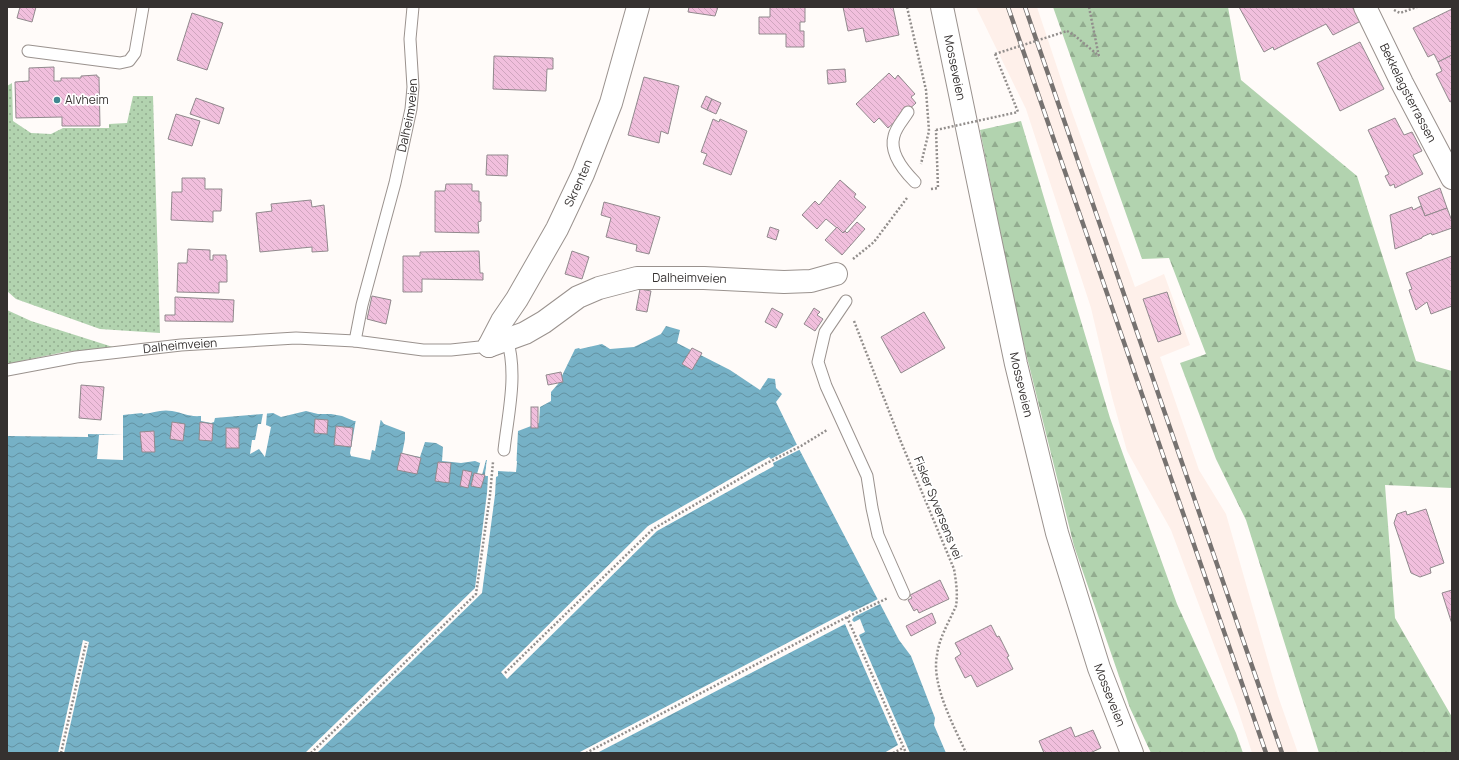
<svg xmlns="http://www.w3.org/2000/svg" width="1459" height="760" font-family="Manrope,sans-serif">
<style>
.built{fill:#fef0ea}
.grass{fill:url(#grass-dots)}
.forest{fill:url(#forest-firs)}
.water{fill:url(#water-waves)}
.pier{fill:#fffbf9}
.building{fill:url(#building-back-hatch);stroke:#91898d}
.lines{fill:none;stroke-linecap:round;stroke-linejoin:round}
.lane-casing{stroke:#9a928e;stroke-width:13}
.street-casing{stroke:#9a928e;stroke-width:24}
.highway-casing{stroke:#9a928e;stroke-width:24}
.path{stroke:#928e8c;stroke-width:2.5;stroke-dasharray:2 2;stroke-linecap:butt}
.lane{stroke:#fff;stroke-width:11}
.street{stroke:#fff;stroke-width:22}
.highway{stroke:#fff;stroke-width:22}
.rail-casing{stroke:#767270;stroke-width:4.5}
.rail{stroke:#fff;stroke-width:3;stroke-dasharray:9;stroke-linecap:butt}
.path-bridge{stroke:#928e8c;stroke-width:2.5;stroke-dasharray:2 2;stroke-linecap:butt}
.poi-dot{fill:#408790;stroke:#fff;stroke-width:1.5}
.labels{text-anchor:middle;stroke-width:3.5;stroke-linejoin:round;paint-order:stroke}
.street-label{font-size:12px;fill:#353130;stroke:#fff}
.poi-label{font-size:12px;fill:#353130;stroke:#fff;text-anchor:start}
</style>
<defs>
<pattern id="grass-dots" width="8" height="8" patternUnits="userSpaceOnUse"><rect width="8" height="8" fill="#b2d3af"/><path d="M2 2h.1M6 6h.1" fill="none" stroke="#92ac8f" stroke-width="1.8" stroke-linecap="round"/></pattern>
<pattern id="forest-firs" width="22" height="20" patternUnits="userSpaceOnUse"><rect width="22" height="20" fill="#b2d3af"/><path d="M5 1l3.5 6h-7zM16 11l3.5 6h-7z" fill="#92ac8f"/></pattern>
<pattern id="water-waves" width="16" height="10" patternUnits="userSpaceOnUse"><rect width="16" height="10" fill="#76b1c6"/><path d="M0 5q4-4 8 0t8 0" fill="none" stroke="#6291a1"/></pattern>
<pattern id="building-back-hatch" width="6" height="6" patternUnits="userSpaceOnUse"><rect width="6" height="6" fill="#f1bfdd"/><path d="M-1 5l2 2M0 0l6 6M5-1l2 2" fill="none" stroke="#cfa5be"/></pattern>
</defs>
<rect width="100%" height="100%" fill="#fffbf9"/>
<polygon class="built" points="976,7 1037,7 1072,112 1135,287 1164,274 1190,345 1160,357 1199,470 1226,514 1278,696 1298,753 1252,753 1237,707 1171,530 1127,451 1112,397 1091,308 1026,109"/>
<g class="grass">
<polygon points="12,83 13,121 31,133 51,134 63,128 109,128 109,124 127,123 133,96 153,96 160,333 100,329 16,299 7,291 7,86"/>
<polygon points="7,310 31,321 116,348 64,352 7,364"/>
</g>
<g class="forest">
<polygon points="1053,7 1228,7 1241,80 1357,176 1416,361 1452,371 1452,488 1385,485 1395,618 1452,717 1452,753 1319,753 1246,520 1216,459 1180,363 1206,354 1169,258 1142,259"/>
<polygon points="1021,121 1110,418 1177,604 1236,733 1243,753 1151,753 1130,708 1074,546 1018,321 980,130"/>
</g>
<path class="water" d="M666 326 680 330 677 343 730 370 760 390 768 378 775 379 776 388 782 394 776 402 798 447 899 640 911 656 935 718 934 725 946 753H7V436L88 437V434L123 435V415L142 413 143 414C153 413 161 409 172 411 184 413 188 417 201 416V421L211 423 214 422 215 418 273 413 281 417 306 411 318 414H331L342 416 354 421 381 420 384 424 405 432V439L402 454 420 457 425 442 436 443 443 447 442 461 461 463 475 461 480 463 486 460H487L485 476H497L498 471H516L518 431 539 423 540 407 551 401V392L558 384 575 349 579 348 580 349 602 344 610 349 634 347 661 334Z"/>
<g class="pier">
<polygon points="265,412 267,412 267,413 266,425 271,427 265,457 259,449 250,454 252,440 255,440 258,424 261,424 263,413"/>
<polygon points="381,418 375,451 372,450 370,460 351,456 350,453 356,419"/>
<polygon points="99,435 123,435 123,460 97,459"/>
<polygon points="798,444 801,449 773,463 774,466 657,531 507,679 501,672 648,526 769,457 771,459"/>
<polygon points="485,458 489,460 487,474 496,474 497,469 515,470 515,461 517,461 516,472 498,471 498,476 496,477 495,495 482,593 317,753 305,753 475,588 487,493 488,476 485,476 487,460 486,460 482,475 477,474 481,460"/>
<polygon points="878,599 880,604 854,617 852,620 854,622 860,619 865,632 859,635 910,753 884,753 898,745 845,624 597,753 578,753 850,610 852,612"/>
<polygon points="83,640 89,642 64,753 58,753"/>
</g>
<g class="building">
<polygon points="20,7 36,7 32,22 17,18"/>
<polygon points="689,7 718,7 715,16 688,12"/>
<polygon points="770,7 805,7 805,22 800,22 800,31 804,31 804,47 786,47 786,34 759,34 759,17 770,17"/>
<polygon points="843,7 893,7 899,35 866,42 863,28 848,31"/>
<polygon points="1239,7 1353,7 1361,21 1333,35 1326,24 1274,50 1273,47 1264,52"/>
<polygon points="1452,9 1452,55 1438,62 1434,54 1428,57 1413,28"/>
<polygon points="192,13 223,23 207,70 177,60"/>
<polygon points="1360,42 1384,89 1340,111 1317,63"/>
<polygon points="1452,55 1452,101 1450,102 1436,74 1442,71 1438,62"/>
<polygon points="494,56 553,58 553,69 547,69 546,91 493,89"/>
<polygon points="54,67 54,81 61,81 61,78 81,78 81,76 97,75 97,77 99,77 100,126 62,126 62,117 16,118 15,82 29,81 29,68"/>
<polygon points="845,69 846,82 828,84 827,70"/>
<polygon points="889,73 895,79 898,75 915,94 911,97 916,103 888,128 879,118 874,123 856,104"/>
<polygon points="644,77 679,86 668,134 661,131 659,143 628,135"/>
<polygon points="706,96 712,99 707,110 701,107"/>
<polygon points="196,98 224,108 219,124 190,114"/>
<polygon points="712,99 721,103 716,114 707,110"/>
<polygon points="176,114 200,121 192,146 168,139"/>
<polygon points="1395,118 1404,135 1412,132 1422,151 1413,155 1423,174 1395,188 1394,184 1390,186 1385,176 1389,174 1368,130"/>
<polygon points="713,119 719,122 720,119 747,131 731,175 703,164 707,154 701,152"/>
<polygon points="487,155 508,155 507,176 486,175"/>
<polygon points="182,178 205,178 205,189 222,189 221,211 213,211 213,222 171,220 172,192 182,192"/>
<polygon points="840,180 856,194 854,197 866,207 843,233 826,219 817,229 802,215 815,201 819,205"/>
<polygon points="446,184 472,184 472,191 479,191 479,202 481,202 481,221 478,222 479,233 435,232 435,191 445,191"/>
<polygon points="1440,188 1447,208 1425,216 1418,197"/>
<polygon points="311,200 312,207 324,205 328,251 312,252 312,247 260,252 256,213 272,211 271,204"/>
<polygon points="604,202 660,217 649,254 636,251 637,245 606,237 611,218 601,215"/>
<polygon points="1421,206 1425,216 1447,208 1452,221 1452,228 1432,235 1431,233 1422,237 1422,238 1395,249 1390,215 1412,207 1413,210"/>
<polygon points="857,222 865,229 842,255 825,240 837,227 843,233 845,231 847,233"/>
<polygon points="770,227 779,230 776,240 767,237"/>
<polygon points="188,249 210,250 210,260 213,260 213,255 226,255 226,260 227,260 227,282 219,282 219,293 177,292 178,263 187,263"/>
<polygon points="479,251 480,273 483,273 483,280 422,279 422,292 403,292 403,256 420,256 420,252"/>
<polygon points="572,251 589,257 582,279 565,274"/>
<polygon points="1452,256 1452,306 1431,314 1427,302 1416,310 1409,290 1412,289 1406,273"/>
<polygon points="640,289 651,291 647,312 636,310"/>
<polygon points="1167,292 1181,334 1158,342 1143,299"/>
<polygon points="372,296 391,300 386,324 367,319"/>
<polygon points="175,297 234,300 233,322 165,321 165,315 175,315"/>
<polygon points="772,308 783,314 776,328 765,322"/>
<polygon points="814,308 820,312 817,315 823,319 815,331 804,324"/>
<polygon points="924,312 945,348 901,373 881,337"/>
<polygon points="692,348 702,353 692,370 682,364"/>
<polygon points="561,372 563,382 548,385 546,375"/>
<polygon points="81,385 104,387 101,420 79,418"/>
<rect x="531" y="407" width="7" height="21"/>
<polygon points="315,419 328,420 327,434 314,433"/>
<polygon points="172,422 185,424 183,441 170,439"/>
<polygon points="200,422 213,424 212,441 199,440"/>
<polygon points="336,426 353,428 351,447 334,445"/>
<rect x="226" y="428" width="13" height="20"/>
<polygon points="154,431 155,452 142,452 140,432"/>
<polygon points="401,453 421,458 417,474 397,470"/>
<polygon points="438,462 451,463 449,483 435,481"/>
<polygon points="463,470 472,472 468,488 460,486"/>
<polygon points="474,473 485,475 481,488 471,486"/>
<polygon points="1426,509 1444,563 1430,568 1431,573 1420,577 1411,573 1394,523 1397,514 1406,511 1407,515"/>
<polygon points="940,580 949,599 919,613 917,609 914,611 908,600 912,598 910,595"/>
<polygon points="1452,590 1452,624 1442,593"/>
<polygon points="932,613 936,623 911,636 906,626"/>
<polygon points="991,625 997,637 999,636 1009,656 1007,657 1013,669 977,687 971,675 965,678 955,658 961,654 955,643"/>
<polygon points="1071,727 1075,737 1093,730 1101,748 1090,753 1044,753 1039,741"/>
</g>
<g class="lines">
<defs>
<g id="lane">
<polyline points="28,51 120,63 129,61 135,53 143,7"/>
<path d="M908 112C904 119 896 127 894 136 889 153 904 171 915 182"/>
<polyline points="846,301 825,332 818,362 826,386 867,476 872,508 878,535 904,594"/>
<path id="s1" d="M355 341 362 305 395 183 411 109 413 87 410 39 413 7"/>
<path id="s2" d="M7 370 76 357 181 345 296 338 355 341 423 350H451L489 346"/>
<path d="M504 450C508 414 518 374 507 339"/>
</g>
<g id="street">
<path id="s3" d="M1365 7 1402 83 1452 178"/>
<path id="s4" d="M489 346 502 321 517 299 557 229 583 174 611 103 638 7"/>
<path id="s5" d="M489 346 525 333 544 322 578 297 599 288 637 278H704L784 282 811 281 836 274"/>
</g>
<g id="highway">
<path id="s6" d="M942 7 1016 364 1057 533 1099 668 1132 753"/>
</g>
</defs>
<use href="#lane" class="lane-casing"/>
<use href="#street" class="street-casing"/>
<use href="#highway" class="highway-casing"/>
<g class="path">
<polyline points="907,7 926,90 929,131 921,164"/>
<polyline points="1089,7 1099,57"/>
<polyline points="1394,10 1400,13 1417,7"/>
<polyline points="1067,31 1074,35 1099,56"/>
<polyline points="995,54 1018,112"/>
<polyline points="931,189 938,188 936,130"/>
<polyline points="853,259 874,242 907,198"/>
<path d="M854 321 901 442 954 569C956 581 958 594 956 606 949 622 939 638 937 655 931 685 954 726 966 753"/>
<polyline points="847,617 906,753"/>
<polyline points="505,673 653,529 765,464 801,446 827,430"/>
<polyline points="61,753 86,643"/>
<polyline points="311,753 476,594 490,495 493,462"/>
<polyline points="586,753 847,617 888,598"/>
<polyline points="893,753 903,748"/>
</g>
<use href="#lane" class="lane"/>
<use href="#street" class="street"/>
<use href="#highway" class="highway"/>
<defs>
<g id="rail">
<polyline points="1008,7 1266,753"/>
<polyline points="1025,7 1282,753"/>
</g>
</defs>
<use href="#rail" class="rail-casing"/>
<use href="#rail" class="rail"/>
<g class="path-bridge">
<polyline points="995,54 1067,31"/>
<polyline points="936,130 1018,112"/>
</g>
</g>
<circle class="poi-dot" cx="57" cy="100" r="4"/>
<g class="labels">
<g class="street-label">
<text dy="4" stroke="none"><textPath href="#s6" startOffset="62">Mosseveien</textPath></text>
<text dy="4" stroke="none"><textPath href="#s3" startOffset="96">Bekkelagsterrassen</textPath></text>
<text dy="4" stroke="none"><textPath href="#s1" startOffset="232">Dalheimveien</textPath></text>
<text dy="4" stroke="none"><textPath href="#s4" startOffset="186">Skrenten</textPath></text>
<text dy="4" stroke="none"><textPath href="#s5" startOffset="217">Dalheimveien</textPath></text>
<text dy="4" stroke="none"><textPath href="#s2" startOffset="175">Dalheimveien</textPath></text>
<text dy="4" stroke="none"><textPath href="#s6" startOffset="386">Mosseveien</textPath></text>
<text transform="translate(938 508) rotate(68)" y="4">Fisker Syversens vei</text>
<text dy="4" stroke="none"><textPath href="#s6" startOffset="709">Mosseveien</textPath></text>
</g>
<g class="poi-label">
<text x="65" y="104">Alvheim</text>
</g>
</g>
<rect width="1459" height="760" fill="none" stroke="#353130" stroke-width="16"/>
</svg>
